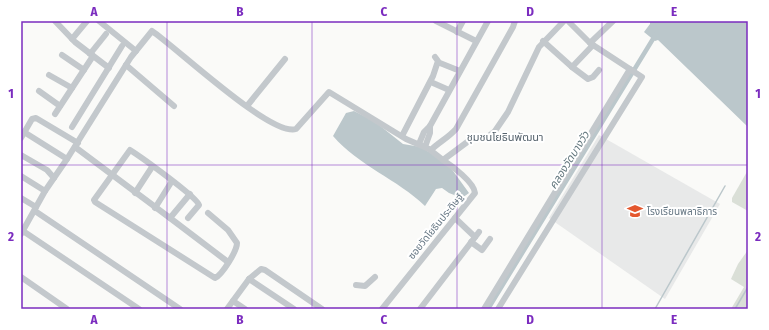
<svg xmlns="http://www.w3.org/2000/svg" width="769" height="330" font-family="'Fira Sans Condensed','Noto Sans Thai',sans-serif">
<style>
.built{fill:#e8e9e9}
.green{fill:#dadfd7}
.water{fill:#bbc7cb}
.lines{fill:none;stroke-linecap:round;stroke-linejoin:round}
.stream{stroke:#bbc7cb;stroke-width:1.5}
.canal{stroke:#bbc7cb;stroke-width:4.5}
.minor{stroke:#c3c8cc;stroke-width:6}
.grid{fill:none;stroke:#7b2cbf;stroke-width:1;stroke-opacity:0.55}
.labels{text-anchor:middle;stroke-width:4;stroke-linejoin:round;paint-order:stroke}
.poi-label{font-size:10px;fill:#657683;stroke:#fff;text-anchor:start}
.street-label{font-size:10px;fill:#657683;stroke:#fff}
.neighbourhood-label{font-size:11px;fill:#57646e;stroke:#fff}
.water-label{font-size:11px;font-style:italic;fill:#60757c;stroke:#fff}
.neatline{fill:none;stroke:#7b2cbf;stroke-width:1.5}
.grid-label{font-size:13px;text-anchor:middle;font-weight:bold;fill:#7b2cbf}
</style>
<rect width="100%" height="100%" fill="#fafaf8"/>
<polygon class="built" points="599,135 720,204 665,299 549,218"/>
<g class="green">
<polygon points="748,170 748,211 732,202 732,198"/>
<polygon points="748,250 748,309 731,309 744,287 731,279 738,264"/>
</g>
<g class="water">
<polygon points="650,21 748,21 748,127 658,40 655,41 644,32 650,24"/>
<path d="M354 111 374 121 403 144 421 147 448 164 469 193 462 198 449 193 442 188 436 189 425 206C397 179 359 166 333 136L346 113Z"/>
</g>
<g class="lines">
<g class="stream">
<polyline points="655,309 725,186"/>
<polyline points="735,309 748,287"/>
</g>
<polyline class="canal" points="488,309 656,34"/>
<g class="minor">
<polyline points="55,21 75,42 109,68"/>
<polyline points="99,21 136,51"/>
<polyline points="436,21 476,41"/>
<polyline points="457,32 463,21"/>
<polyline points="72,39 87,21"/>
<polyline points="543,41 572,67 593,45"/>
<polyline points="590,43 613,21"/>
<polyline points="90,54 106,34"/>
<polyline points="62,55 84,70"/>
<polyline points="440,63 460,71"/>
<polyline points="126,65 174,106"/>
<polyline points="572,67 588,79 593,77 599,70"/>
<polyline points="49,75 72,88"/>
<polyline points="433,83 449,90"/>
<polyline points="39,91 60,106"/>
<polyline points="247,106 285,59"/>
<polyline points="55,114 93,56"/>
<polyline points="72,127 122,46"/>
<polyline points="24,132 67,159"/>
<polyline points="402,136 433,76 438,61 435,57"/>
<polyline points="21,138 32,119 36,118 78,143"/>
<polyline points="419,144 424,132 430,126 488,21"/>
<polyline points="75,147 170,218 190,194"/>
<polyline points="425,147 430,133 430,126"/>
<path d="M431 150C439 142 448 138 456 129L513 27 515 21"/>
<polyline points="21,155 47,170 54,178"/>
<polyline points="21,176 45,191"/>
<polyline points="135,193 152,167"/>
<polyline points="21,198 36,207"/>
<polyline points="155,208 172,181"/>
<polyline points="35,211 180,309"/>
<polyline points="170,218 228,262"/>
<path d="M188 218 199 205C197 197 141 157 130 150L94 200 95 202 215 278C222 275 237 251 237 243L228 230 208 213"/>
<polyline points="455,218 475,237"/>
<polyline points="23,231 139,309"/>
<path d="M21 234 45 191 67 159 131 57 152 31C177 48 271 137 296 129L329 92 406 139 429 149 443 160"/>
<polyline points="471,242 482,250 490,239"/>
<polyline points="21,277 67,309"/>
<polyline points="249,279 294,309"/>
<polyline points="356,285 365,286 375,277"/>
<polyline points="233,301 245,309"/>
<polyline points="227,309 249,279 261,269 265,270 322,309"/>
<path d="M382 309 475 193C474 182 452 166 443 160L474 137 486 138 495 131 508 112 539 47 564 21"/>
<polyline points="420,309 479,232"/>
<polyline points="484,309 630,69"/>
<polyline points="498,309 642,77 590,43 568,21"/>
</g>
</g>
<path class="grid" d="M167 21V309M312 21V309M457 21V309M602 21V309M21 165H748"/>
<defs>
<symbol id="university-bare" viewBox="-9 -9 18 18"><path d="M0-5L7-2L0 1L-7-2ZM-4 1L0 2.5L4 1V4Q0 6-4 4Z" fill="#e4572e" stroke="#fff" stroke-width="2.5" paint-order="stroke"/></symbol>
</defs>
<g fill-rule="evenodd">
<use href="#university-bare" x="624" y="200" width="22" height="22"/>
</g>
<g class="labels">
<g class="poi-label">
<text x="647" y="215">โรงเรียนพลาธิการ</text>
</g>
<g class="street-label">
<text transform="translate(435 226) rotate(-51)" y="4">ซอยวัดโยธินประดิษฐ์</text>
</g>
<g class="neighbourhood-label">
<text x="505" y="141">ชุมชนโยธินพัฒนา</text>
</g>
<g class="water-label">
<text transform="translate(569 160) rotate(-58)" y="4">คลองวัดบางวัว</text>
</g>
</g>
<rect width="769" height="330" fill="none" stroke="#ffffff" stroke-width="44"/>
<rect x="22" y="22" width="725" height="286" class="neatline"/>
<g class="grid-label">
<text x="94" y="16">A</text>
<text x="240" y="16">B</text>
<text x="384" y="16">C</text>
<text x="530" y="16">D</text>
<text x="674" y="16">E</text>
<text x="11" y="98">1</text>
<text x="758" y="98">1</text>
<text x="11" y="241">2</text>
<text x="758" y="241">2</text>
<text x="94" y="324">A</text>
<text x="240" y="324">B</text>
<text x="384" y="324">C</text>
<text x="530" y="324">D</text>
<text x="674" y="324">E</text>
</g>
</svg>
